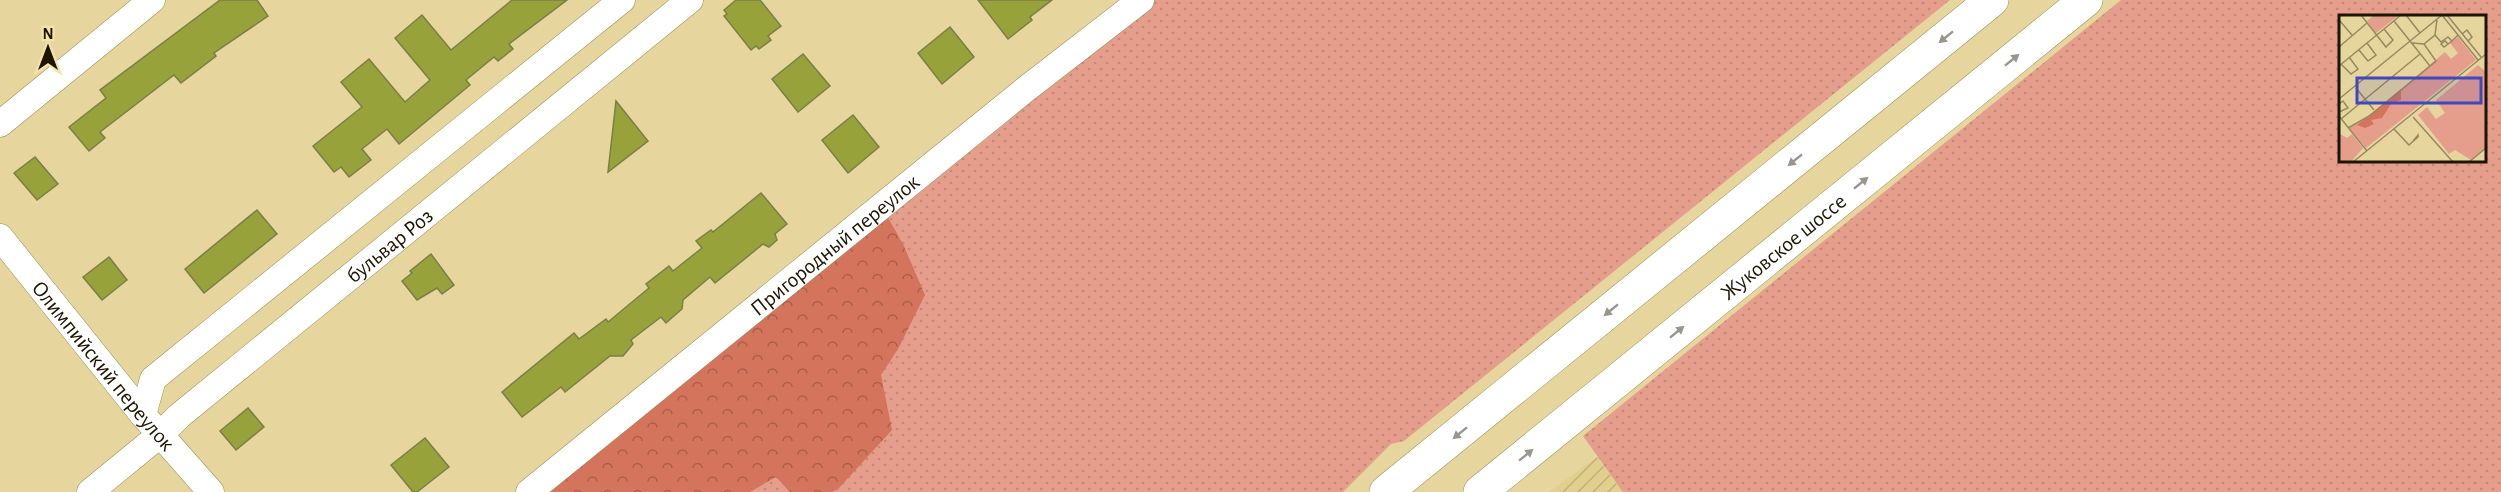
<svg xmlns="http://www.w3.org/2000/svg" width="2501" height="492" font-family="'Alegreya Sans',sans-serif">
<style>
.industrial{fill:url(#industrial-furrows)}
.grass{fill:url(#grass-dots);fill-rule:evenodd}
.forest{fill:url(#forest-crowns)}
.building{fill:#98a23b;stroke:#787f49;stroke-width:1.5}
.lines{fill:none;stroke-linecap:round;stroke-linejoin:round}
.minor-casing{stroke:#9e8f58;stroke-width:27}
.major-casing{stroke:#9e8f58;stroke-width:34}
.minor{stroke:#fff;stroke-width:26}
.major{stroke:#fff;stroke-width:33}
.oneway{fill:#99968d}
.labels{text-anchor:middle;stroke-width:6;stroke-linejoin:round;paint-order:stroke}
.street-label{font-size:22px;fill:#1c1601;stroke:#f3e3aa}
.inset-road{fill:none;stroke:#95895f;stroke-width:1.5}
.view{fill:#4147bc;fill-opacity:0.15;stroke:#4147bc;stroke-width:3}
.inset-edge{fill:none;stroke:#1c1601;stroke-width:3}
</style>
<defs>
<pattern id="industrial-furrows" width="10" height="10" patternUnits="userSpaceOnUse" patternTransform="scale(1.5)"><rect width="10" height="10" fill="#e1cf8e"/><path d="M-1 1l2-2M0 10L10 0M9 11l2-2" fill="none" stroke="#c0b179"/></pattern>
<pattern id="grass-dots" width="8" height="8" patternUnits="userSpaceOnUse" patternTransform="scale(1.5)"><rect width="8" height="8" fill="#e69e8c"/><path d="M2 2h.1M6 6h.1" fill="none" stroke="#c58777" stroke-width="1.8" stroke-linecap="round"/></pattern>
<pattern id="forest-crowns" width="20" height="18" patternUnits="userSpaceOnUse" patternTransform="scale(1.5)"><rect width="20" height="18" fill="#d5745c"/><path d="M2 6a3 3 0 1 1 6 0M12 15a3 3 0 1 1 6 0" fill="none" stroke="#ac5e4a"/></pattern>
</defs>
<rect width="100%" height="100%" fill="#e6d69d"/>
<polygon class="industrial" points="1597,457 1623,492 1549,492"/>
<g class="grass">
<polygon points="1152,0 1950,0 1404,441 1391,444 1343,492 539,492"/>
<path d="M2121 0H2501V492H1623L1583 436ZM2484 16V160H2340V16Z"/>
</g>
<polygon class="forest" points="887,216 903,244 925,295 898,349 881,375 892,430 839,488 832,492 790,492 776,477 750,492 543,492"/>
<g class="building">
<polygon points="220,0 257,0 268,16 214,53 216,56 181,83 174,75 100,132 105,138 89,151 69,127 106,98 100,90"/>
<polygon points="512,0 567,0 509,44 513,49 498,61 494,57 466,80 470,85 399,144 387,129 362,149 371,160 349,177 341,167 334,172 313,146 362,107 341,82 369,59 405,102 430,80 395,38 422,15 451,50"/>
<polygon points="736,0 760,0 781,26 768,36 771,40 759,49 756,46 751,50 724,16 727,14 724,10"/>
<polygon points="978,0 1052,0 1030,17 1032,20 1008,39"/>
<polygon points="950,27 974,57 942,84 918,53"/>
<polygon points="803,54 830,86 798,112 772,79"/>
<polygon points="616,101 648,141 608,172"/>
<polygon points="853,115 879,147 848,173 822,140"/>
<polygon points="35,157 58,184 37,200 14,173"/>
<polygon points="761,193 787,224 775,234 777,240 769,247 763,244 715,283 710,277 683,300 682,309 666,323 661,317 631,340 633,344 623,356 610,356 565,392 561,387 522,417 502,392 574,333 579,339 606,319 608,322 649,288 646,284 669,266 673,271 702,248 696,241 711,230 713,232"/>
<polygon points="257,210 277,234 204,293 185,269"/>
<polygon points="431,254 454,285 442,294 437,288 417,300 402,281 412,273 410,271"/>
<polygon points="109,257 127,280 102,300 83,277"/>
<polygon points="248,408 264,427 236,450 220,431"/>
<polygon points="425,438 449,467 417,492 413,492 391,465"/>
</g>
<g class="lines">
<defs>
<g id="minor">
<polyline points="0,124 152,0"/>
<path id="s1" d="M0 237 143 415 211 492"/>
<polyline points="143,415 153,379 622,0"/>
<path id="s2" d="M90 492 162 433 179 416 690 0"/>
<path id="s3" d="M529 492 1026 89 1141 0"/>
</g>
<g id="major">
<polyline points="1386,492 1992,0"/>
<path id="s4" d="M1480 492 2086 0"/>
</g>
</defs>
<use href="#minor" class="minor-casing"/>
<use href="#major" class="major-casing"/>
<use href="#minor" class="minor"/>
<use href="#major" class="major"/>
</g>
<defs><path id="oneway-solid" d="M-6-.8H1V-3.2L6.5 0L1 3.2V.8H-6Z" transform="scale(1.5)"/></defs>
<g class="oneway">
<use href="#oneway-solid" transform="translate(1946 37) rotate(141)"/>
<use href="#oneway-solid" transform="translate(2012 60) rotate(-39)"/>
<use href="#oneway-solid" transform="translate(1795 160) rotate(141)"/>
<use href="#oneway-solid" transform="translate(1861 183) rotate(-39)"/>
<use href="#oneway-solid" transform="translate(1611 310) rotate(141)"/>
<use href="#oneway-solid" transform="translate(1677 332) rotate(-39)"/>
<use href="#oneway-solid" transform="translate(1460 433) rotate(141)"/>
<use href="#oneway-solid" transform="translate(1526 455) rotate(-39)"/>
</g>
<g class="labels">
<g class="street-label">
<text dy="8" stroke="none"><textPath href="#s2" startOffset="388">бульвар Роз</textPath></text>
<text dy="8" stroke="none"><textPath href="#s3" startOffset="393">Пригородный переулок</textPath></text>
<text dy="8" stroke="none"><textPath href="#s4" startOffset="390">Жуковское шоссе</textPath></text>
<text dy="8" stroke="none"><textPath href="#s1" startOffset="165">Олимпийский переулок</textPath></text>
</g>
</g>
<g transform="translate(2339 15)">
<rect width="147" height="147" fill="#e6d69d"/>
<path d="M35 0H60L37 18 28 6ZM119 22 137 45 27 133 10 113 28 103 106 37 112 44 119 38 111 28ZM139 50 147 57V133L132 145 116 135 110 139 79 100 88 92 97 104 106 98 97 85ZM1 119 8 123 13 119 24 133 12 147H0Z" fill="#e69e8c"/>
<path d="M62 74V85L52 89 43 103 32 105 35 109 26 113 18 110Z" fill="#d5745c"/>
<path class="inset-road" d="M22 0 47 32 54 25 45 14M67 0 81 18M103 0 139 45M108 0 142 42M0 5 13 20M55 6 91 51M123 19 128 15 133 22 129 26M96 20 102 27 109 22 113 26M73 28 85 29 96 20 98 5M109 29 106 26 102 29 105 32 113 26 119 20M0 32 28 8M20 35 29 46 37 40 28 28M2 49 12 59 19 54 10 42M0 51 62 0M17 73 35 95M0 84 103 0M0 89 4 86 9 93 0 97M0 101 28 136M74 102 114 147M2 104 81 39M9 113 32 100 97 46 85 29M55 114 69 129 70 130 79 122V120L74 126M14 147 147 39M130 147 147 133"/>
<path class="view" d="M18 63H142V88H18Z"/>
<rect width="147" height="147" class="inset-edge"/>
</g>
<g transform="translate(48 48)" stroke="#f3e3aa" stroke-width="4.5" paint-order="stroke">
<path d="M0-4.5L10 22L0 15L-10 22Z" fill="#1c1601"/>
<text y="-9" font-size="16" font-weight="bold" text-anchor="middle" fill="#1c1601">N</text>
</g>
</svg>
